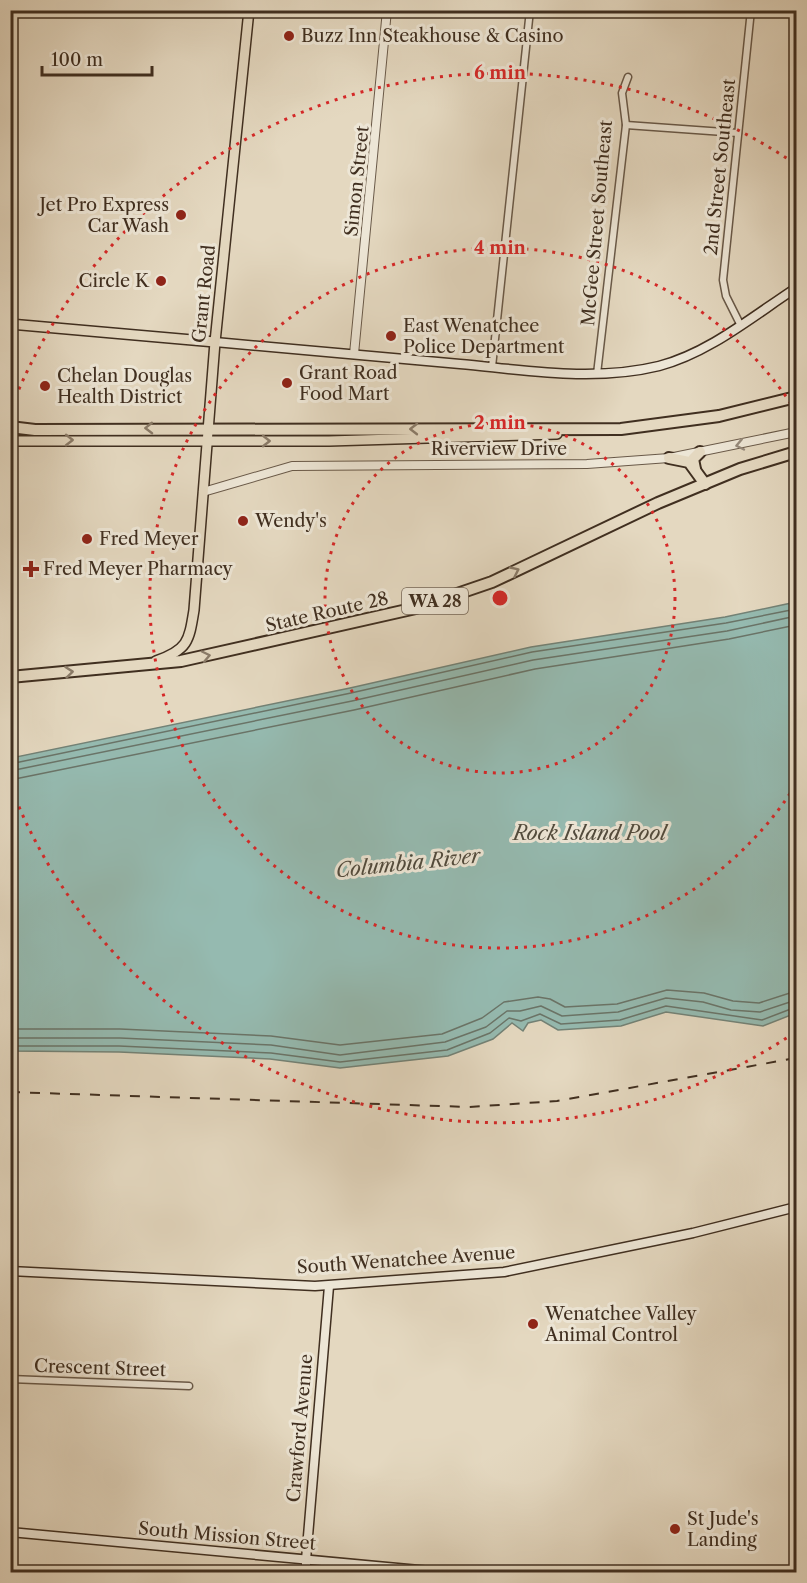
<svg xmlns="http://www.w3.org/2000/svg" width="807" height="1583" font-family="'Libre Caslon Text',serif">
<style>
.water{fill:#95bab0;stroke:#738276;stroke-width:1.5}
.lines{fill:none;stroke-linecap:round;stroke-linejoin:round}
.shore{stroke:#6a7468;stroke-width:1.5}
.minor-casing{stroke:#695948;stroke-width:9}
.tertiary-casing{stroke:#695948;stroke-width:10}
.secondary-casing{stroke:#402f20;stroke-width:11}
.primary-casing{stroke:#402f20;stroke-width:12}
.trunk-casing{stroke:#402f20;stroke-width:14}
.minor{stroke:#ede6d6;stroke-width:6}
.tertiary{stroke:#ede6d6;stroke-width:8}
.secondary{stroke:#ede6d6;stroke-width:8}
.primary{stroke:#e4d8c0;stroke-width:9}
.trunk{stroke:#e4d8c0;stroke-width:10}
.rail{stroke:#402f20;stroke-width:2;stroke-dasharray:10 10;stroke-linecap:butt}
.oneway{stroke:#8a7b68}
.oneway2{stroke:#968a7b}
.ring{fill:none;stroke:#d62828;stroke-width:3;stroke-dasharray:3 6}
.poi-dot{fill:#8f2418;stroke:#ede6d6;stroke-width:2}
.labels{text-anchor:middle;stroke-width:6;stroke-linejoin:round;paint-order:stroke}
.shield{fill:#ede6d6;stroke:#746657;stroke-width:1.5}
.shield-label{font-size:16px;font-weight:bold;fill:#402f20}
.poi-label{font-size:18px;fill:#402f20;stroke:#ede6d6;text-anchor:start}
.street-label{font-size:18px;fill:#402f20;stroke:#ede6d6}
.water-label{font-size:20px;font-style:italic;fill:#514b3d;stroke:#ede6d6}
.centre{fill:#d62828;stroke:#ede6d6;stroke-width:3}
.ring-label{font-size:18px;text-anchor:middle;font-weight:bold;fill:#d62828;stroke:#ede6d6;stroke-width:6;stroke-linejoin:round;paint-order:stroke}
</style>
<rect width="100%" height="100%" fill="#e4d8c0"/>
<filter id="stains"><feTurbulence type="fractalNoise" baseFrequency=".00333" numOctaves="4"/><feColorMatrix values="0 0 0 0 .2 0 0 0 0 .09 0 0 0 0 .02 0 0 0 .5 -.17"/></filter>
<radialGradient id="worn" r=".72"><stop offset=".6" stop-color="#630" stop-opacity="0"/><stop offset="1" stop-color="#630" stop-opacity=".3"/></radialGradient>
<polygon class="water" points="796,602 796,1013 763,1026 666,1012 621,1026 558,1030 541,1020 528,1023 523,1031 512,1023 493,1039 448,1056 340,1068 270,1059 119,1052 11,1051 11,758 350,688 531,647 725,617"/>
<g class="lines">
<g class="shore">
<polyline points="10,764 351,693 532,652 726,623 796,609"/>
<polyline points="10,771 352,701 533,660 727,631 796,616"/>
<polyline points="10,780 354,710 535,669 729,639 796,625"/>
<polyline points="10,1029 120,1029 271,1036 340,1045 442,1034 482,1018 504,1002 538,997 550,999 565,1007 617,1004 667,990 704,993 733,1001 759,1003 796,991"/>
<polyline points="10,1038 120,1038 271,1045 340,1055 445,1042 486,1027 507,1011 520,1011 541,1006 562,1016 618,1012 666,998 703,1002 731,1010 760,1012 796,1000"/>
<polyline points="10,1046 119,1046 271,1053 340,1062 447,1050 490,1033 509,1018 521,1021 540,1014 561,1024 620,1020 666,1006 762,1020 796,1007"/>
</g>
<defs>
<g id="minor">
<polyline points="626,125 738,133"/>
<polyline points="740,324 726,296 723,280 751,10"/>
<polyline points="492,367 530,10"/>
<polyline points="597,374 626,125 622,93 628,77"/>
<polyline points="10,1379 189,1386"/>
</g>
<g id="tertiary">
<polyline points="354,354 387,10"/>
<polyline points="203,492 292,466 587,464 669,458 796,432"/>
<polyline points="306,1572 306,1560"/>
</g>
<g id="secondary">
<path d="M215 342C297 349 378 357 460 364 525 370 594 382 659 366 709 353 753 316 796 288"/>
<polyline points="10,1271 315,1286 504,1272 693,1233 796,1207"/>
<polyline points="10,1532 441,1572"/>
<polyline points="306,1560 329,1286"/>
</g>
<g id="primary">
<polyline points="10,324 215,342"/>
<polyline points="10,441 329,441 557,434"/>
<path d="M156 661C188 650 189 641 194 610L215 342 249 10"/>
</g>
<g id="trunk">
<polyline points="10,427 35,430 621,429 719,416 796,397"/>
<polyline points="669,458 689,462 705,484"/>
<polyline points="695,469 693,459 700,452"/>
<polyline points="10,677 181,661 416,608 492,582 658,503 740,469 796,452"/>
</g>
</defs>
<use href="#minor" class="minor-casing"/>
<use href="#tertiary" class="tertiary-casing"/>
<use href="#secondary" class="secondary-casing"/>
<use href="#primary" class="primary-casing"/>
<use href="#trunk" class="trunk-casing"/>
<use href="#minor" class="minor"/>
<use href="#tertiary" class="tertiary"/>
<use href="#secondary" class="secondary"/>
<use href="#primary" class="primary"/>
<use href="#trunk" class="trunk"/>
<polyline class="rail" points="10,1092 469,1107 557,1101 796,1058"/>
</g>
<defs><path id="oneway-chevron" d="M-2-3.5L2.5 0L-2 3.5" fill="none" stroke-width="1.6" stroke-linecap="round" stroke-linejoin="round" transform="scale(1.5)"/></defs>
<g class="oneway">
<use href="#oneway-chevron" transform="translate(149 428) rotate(179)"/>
<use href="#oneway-chevron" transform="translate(414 429) rotate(-180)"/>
<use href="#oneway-chevron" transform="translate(69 440)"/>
<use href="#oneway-chevron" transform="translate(266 441)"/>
<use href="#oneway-chevron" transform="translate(515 571) rotate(-25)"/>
<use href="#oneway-chevron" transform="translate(206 656) rotate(-12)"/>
<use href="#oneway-chevron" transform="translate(69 672) rotate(-6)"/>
</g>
<use class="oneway2" href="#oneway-chevron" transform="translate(740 445) rotate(168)"/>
<g class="ring">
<circle cx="500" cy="598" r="175"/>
<path d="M795 786A350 350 0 1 1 795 410"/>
<path d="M794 1033A525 525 0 0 1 12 790M12 406A525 525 0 0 1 794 163"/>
</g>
<g class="poi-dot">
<circle cx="289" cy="36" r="6"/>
<circle cx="181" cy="215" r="6"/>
<circle cx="161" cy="281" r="6"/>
<circle cx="391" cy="336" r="6"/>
<circle cx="287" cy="383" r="6"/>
<circle cx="45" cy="386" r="6"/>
<circle cx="243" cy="521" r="6"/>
<circle cx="87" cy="539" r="6"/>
<path d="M28 560h6v6h6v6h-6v6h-6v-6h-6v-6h6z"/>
<circle cx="533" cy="1324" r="6"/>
<circle cx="675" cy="1529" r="6"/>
</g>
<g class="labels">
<rect class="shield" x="402" y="588" width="66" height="26" rx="4.5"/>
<g class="shield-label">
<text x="435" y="607">WA 28</text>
</g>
<g class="poi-label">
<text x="301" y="42">Buzz Inn Steakhouse &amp; Casino</text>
<text x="169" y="211" text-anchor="end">Jet Pro Express<tspan x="169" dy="21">Car Wash</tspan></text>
<text x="149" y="287" text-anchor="end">Circle K</text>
<text x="403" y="332">East Wenatchee<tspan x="403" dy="21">Police Department</tspan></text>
<text x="299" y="379">Grant Road<tspan x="299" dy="21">Food Mart</tspan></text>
<text x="57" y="382">Chelan Douglas<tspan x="57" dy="21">Health District</tspan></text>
<text x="255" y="527">Wendy's</text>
<text x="99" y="545">Fred Meyer</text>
<text x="43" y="575">Fred Meyer Pharmacy</text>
<text x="545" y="1320">Wenatchee Valley<tspan x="545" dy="21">Animal Control</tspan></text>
<text x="687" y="1525">St Jude's<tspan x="687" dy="21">Landing</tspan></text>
</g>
<g class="street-label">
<text transform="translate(720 167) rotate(-84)" y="6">2nd Street Southeast</text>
<text transform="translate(357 181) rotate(-84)" y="6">Simon Street</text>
<text transform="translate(597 223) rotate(-85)" y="6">McGee Street Southeast</text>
<text transform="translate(204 294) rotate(-84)" y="6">Grant Road</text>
<text x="499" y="455">Riverview Drive</text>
<text transform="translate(327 612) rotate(-13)" y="6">State Route 28</text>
<text transform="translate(406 1260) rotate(-4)" y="6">South Wenatchee Avenue</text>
<text transform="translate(100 1368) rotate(2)" y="6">Crescent Street</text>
<text transform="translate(300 1428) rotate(-85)" y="6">Crawford Avenue</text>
<text transform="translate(227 1536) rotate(5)" y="6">South Mission Street</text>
</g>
<g class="water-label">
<text x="590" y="840">Rock Island Pool</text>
<text transform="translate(408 863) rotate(-6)" y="7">Columbia River</text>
</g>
</g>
<circle cx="500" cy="598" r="9" class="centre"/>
<g class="ring-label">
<text x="500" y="79">6 min</text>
<text x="500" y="254">4 min</text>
<text x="500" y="429">2 min</text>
</g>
<rect width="807" height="1583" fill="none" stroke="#e4d8c0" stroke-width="36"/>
<rect x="12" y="12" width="783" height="1559" fill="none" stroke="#402f20" stroke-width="3"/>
<rect x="18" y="18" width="771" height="1547" fill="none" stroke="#402f20" stroke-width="1.5"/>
<path d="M42 66v9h110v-9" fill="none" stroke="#402f20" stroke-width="3"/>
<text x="51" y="66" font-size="18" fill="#402f20" stroke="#ede6d6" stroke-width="4.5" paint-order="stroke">100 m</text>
<rect width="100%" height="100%" filter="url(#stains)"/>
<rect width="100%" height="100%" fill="url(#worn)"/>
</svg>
